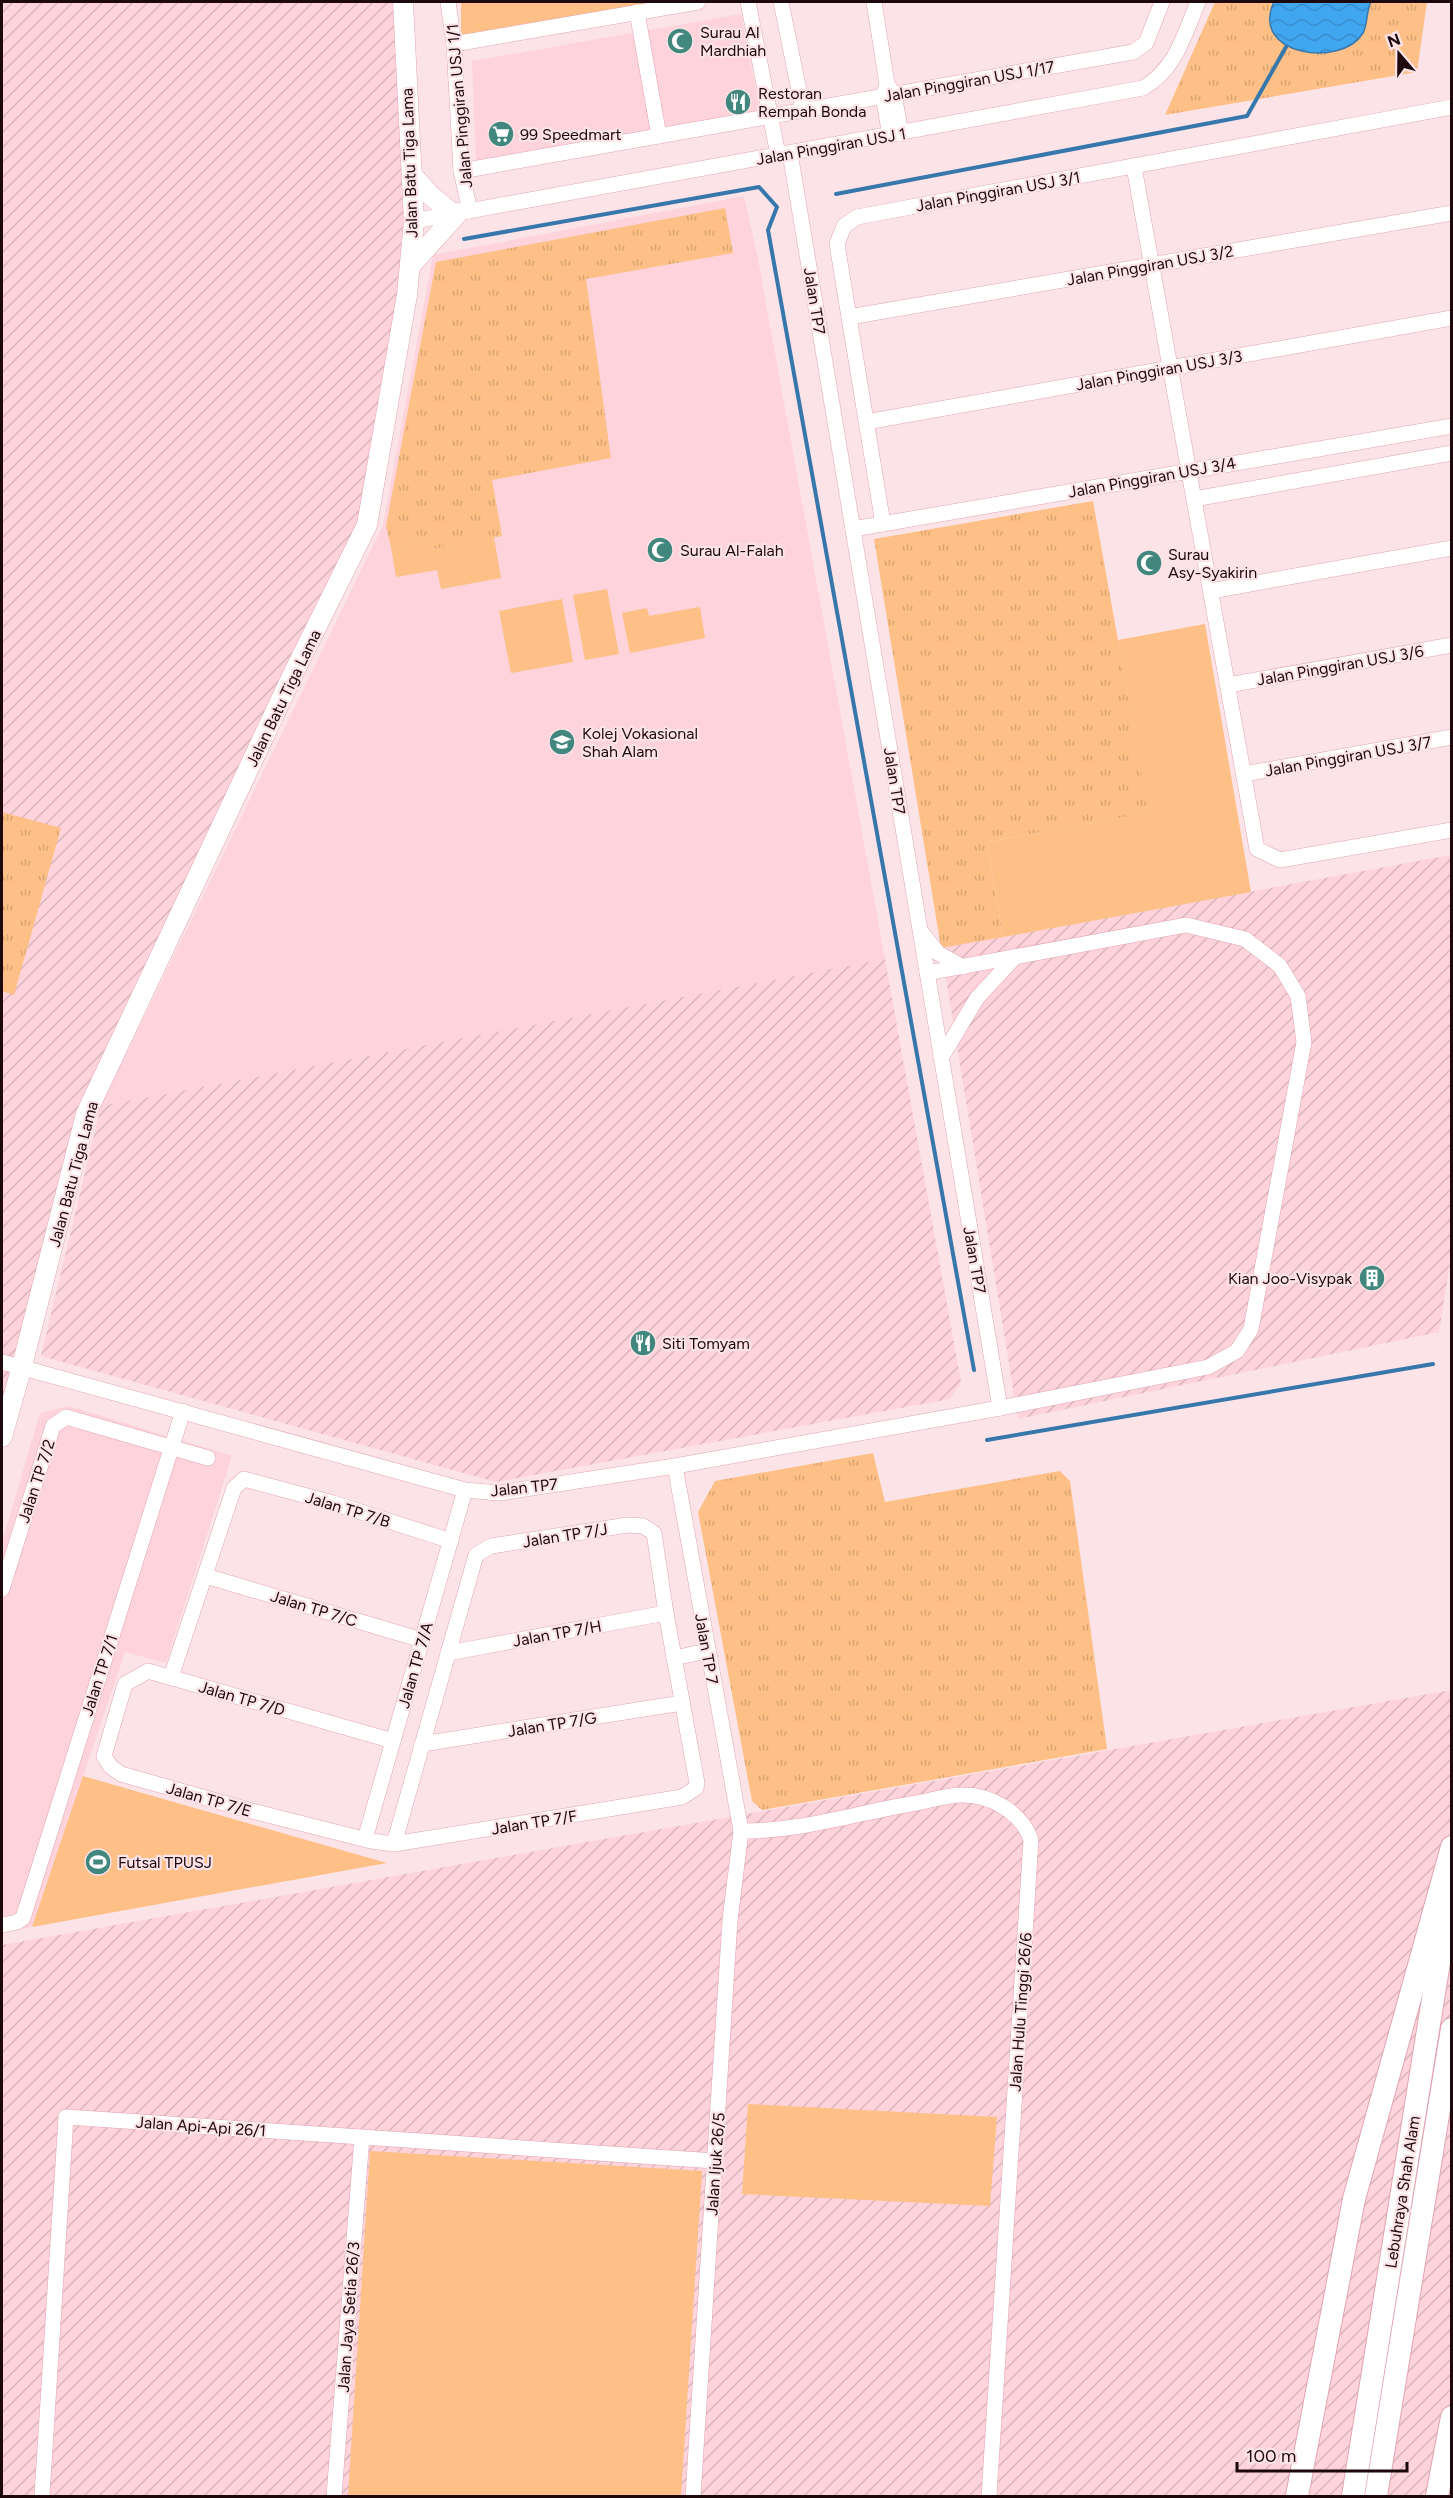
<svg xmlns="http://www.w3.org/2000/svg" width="1453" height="2498" font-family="Figtree,sans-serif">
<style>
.built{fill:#fed3db}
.industrial{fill:url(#industrial-furrows)}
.grass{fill:url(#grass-tufts)}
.park{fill:#fec086}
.water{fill:url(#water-waves);stroke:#3677ac;stroke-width:1.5}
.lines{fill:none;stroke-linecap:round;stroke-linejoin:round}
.stream{stroke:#3677ac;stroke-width:4}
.minor-casing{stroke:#e1a5b2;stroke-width:16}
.major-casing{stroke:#e1a5b2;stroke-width:21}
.highway-casing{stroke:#e1a5b2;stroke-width:24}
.minor{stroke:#fff;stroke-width:15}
.major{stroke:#fff;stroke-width:20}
.highway{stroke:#fff;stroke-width:22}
.labels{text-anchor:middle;stroke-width:4.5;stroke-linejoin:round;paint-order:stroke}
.poi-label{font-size:16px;fill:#1c080d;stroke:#fce3e8;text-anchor:start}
.street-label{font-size:16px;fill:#1c080d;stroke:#fce3e8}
</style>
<defs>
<pattern id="industrial-furrows" width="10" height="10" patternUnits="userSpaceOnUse" patternTransform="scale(1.5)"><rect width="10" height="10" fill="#fed3db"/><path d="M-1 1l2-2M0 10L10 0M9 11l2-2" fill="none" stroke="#d9b4bb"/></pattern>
<pattern id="grass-tufts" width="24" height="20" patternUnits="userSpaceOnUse" patternTransform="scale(1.5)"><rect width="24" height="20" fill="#fec086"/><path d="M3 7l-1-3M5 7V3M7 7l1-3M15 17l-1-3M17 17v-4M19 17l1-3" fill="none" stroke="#d9a472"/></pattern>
<pattern id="water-waves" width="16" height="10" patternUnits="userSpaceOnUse" patternTransform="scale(1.5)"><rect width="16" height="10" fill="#41a6f0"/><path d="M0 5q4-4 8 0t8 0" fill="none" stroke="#388dcd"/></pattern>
</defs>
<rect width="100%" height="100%" fill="#fce3e8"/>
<g class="built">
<polygon points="741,14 760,111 476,161 472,61"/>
<polygon points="744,196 757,254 885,959 101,1106 383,525 433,255"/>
<polygon points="69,1406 232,1456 166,1663 125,1652 32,1927 2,1932 2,1542 40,1413"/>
</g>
<g class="industrial">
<polygon points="2,2 399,2 422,240 372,527 96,1072 2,1413"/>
<polygon points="1451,855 1452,1251 1439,1332 1018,1419 941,948"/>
<polygon points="885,959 961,1382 950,1399 496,1482 41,1356 101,1106"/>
<polygon points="1451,1690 1451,2496 2,2496 2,1945"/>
</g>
<g class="grass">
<polygon points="1215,2 1427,2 1417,72 1165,115"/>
<polygon points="725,208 733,253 586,279 611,458 492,480 502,536 433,549 431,539 391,547 386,526 436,262"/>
<polygon points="1093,501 1149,813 987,842 1003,937 941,948 874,539"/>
<polygon points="2,812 61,828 14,995 2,991"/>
<polygon points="873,1453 885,1502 1060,1471 1070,1481 1107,1749 762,1810 752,1801 698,1512 715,1481"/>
</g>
<g class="park">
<polygon points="461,2 665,2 461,38"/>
<polygon points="494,537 501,578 441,589 437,570 396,577 391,547 431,539 434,549"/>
<polygon points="607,589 619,654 585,660 573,595"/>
<polygon points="562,599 573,662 511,673 499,611"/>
<polygon points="700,607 705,638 630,653 622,613 647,608 649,616"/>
<polygon points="1205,624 1251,892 1003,937 987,842 1148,813 1118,640"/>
<polygon points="83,1776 387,1863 32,1927"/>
<polygon points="748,2104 997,2117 990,2206 742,2194"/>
<polygon points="370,2151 702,2171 681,2496 348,2496"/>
</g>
<path class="water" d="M1274 2H1371C1366 11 1368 24 1363 33 1341 69 1249 55 1274 2Z"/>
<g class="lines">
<g class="stream">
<polyline points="836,194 1247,116 1286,47"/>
<polyline points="464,239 759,187 777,207 768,230 974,1370"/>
<polyline points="987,1440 1433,1364"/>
</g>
<defs>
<g id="minor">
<polyline points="448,2 454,44 461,171 470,211"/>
<polyline points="748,2 778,155"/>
<polyline points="781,2 803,110"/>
<polyline points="874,2 887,84 894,94 901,134"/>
<polyline points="637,12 659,136"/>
<polyline points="454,44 698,2"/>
<polyline points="886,87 883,96 890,136"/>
<polyline points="790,153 1000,1408"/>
<polyline points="1134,167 1257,849 1280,860 1452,830"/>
<polyline points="461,171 1133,52 1146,43 1162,2"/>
<path d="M414 221 1143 88C1176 69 1184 35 1198 2"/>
<polyline points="849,317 1452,213"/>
<polyline points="866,422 1452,318"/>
<polyline points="1194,499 1452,453"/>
<polyline points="883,524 837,244 844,226 857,217 1452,107"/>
<polyline points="853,529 1452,426"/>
<polyline points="1211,591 1452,548"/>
<polyline points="1228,685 1452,645"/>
<polyline points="1244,774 1452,737"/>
<polyline points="922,933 938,953 963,967"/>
<polyline points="941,1058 977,998 1015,957"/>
<polyline points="2,1362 465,1490 499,1493 675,1466 1000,1408 1208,1367 1237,1351 1251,1329 1304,1042 1298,996 1280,966 1245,939 1186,925 927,973"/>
<polyline points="675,1466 741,1831 730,1920 693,2496"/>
<polyline points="206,1576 422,1640"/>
<polyline points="2,1589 53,1426 66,1417 208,1458"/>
<polyline points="448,1653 666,1613"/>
<polyline points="674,1658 707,1651"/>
<polyline points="171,1677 234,1488 244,1479 333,1503 451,1541"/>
<polyline points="393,1741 148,1671 125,1684 104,1756 110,1766 121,1774 252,1811 371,1841 394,1844 682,1797 696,1788 697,1783 666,1613 654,1533 643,1526 628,1525 491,1546 476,1555 394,1844"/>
<polyline points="422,1744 682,1703"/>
<path d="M741 1831C800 1832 859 1812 917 1803 932 1800 948 1795 963 1795 992 1795 1022 1813 1031 1840L989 2496"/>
<polyline points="365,1839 465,1490"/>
<polyline points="2,1925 17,1922 23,1918 183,1411"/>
<polyline points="42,2496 66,2117 715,2161"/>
<polyline points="334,2496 362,2137"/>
</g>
<g id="major">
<polyline points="412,175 430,195 453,214"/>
<polyline points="410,266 458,213"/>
<polyline points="2,1437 22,1366 86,1114 295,670 367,525 407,295 414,221 403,2"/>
</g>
<g id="highway">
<polyline points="1297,2496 1354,2199 1452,1847"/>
<polyline points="1353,2496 1448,1906"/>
<polyline points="1376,2496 1452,2029"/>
<polyline points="1437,2496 1452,2417"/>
</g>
</defs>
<use href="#minor" class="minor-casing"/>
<use href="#major" class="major-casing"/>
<use href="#highway" class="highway-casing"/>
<use href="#minor" class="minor"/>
<use href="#major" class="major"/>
<use href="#highway" class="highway"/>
</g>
<defs>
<symbol id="mosque-disc" viewBox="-11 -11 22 22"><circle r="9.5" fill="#42877e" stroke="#fce3e8"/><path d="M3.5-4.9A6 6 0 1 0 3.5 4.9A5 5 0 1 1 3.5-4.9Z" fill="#fff"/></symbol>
<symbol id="restaurant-disc" viewBox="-11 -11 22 22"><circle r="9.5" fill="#42877e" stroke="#fce3e8"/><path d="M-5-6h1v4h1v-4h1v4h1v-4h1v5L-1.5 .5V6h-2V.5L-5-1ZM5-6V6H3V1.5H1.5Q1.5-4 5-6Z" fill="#fff"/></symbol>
<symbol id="supermarket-disc" viewBox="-11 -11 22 22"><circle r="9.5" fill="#42877e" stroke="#fce3e8"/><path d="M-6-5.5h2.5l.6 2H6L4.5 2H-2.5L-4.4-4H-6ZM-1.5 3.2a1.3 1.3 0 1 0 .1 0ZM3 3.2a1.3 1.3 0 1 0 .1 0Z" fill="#fff"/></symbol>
<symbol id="school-disc" viewBox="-11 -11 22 22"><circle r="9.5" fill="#42877e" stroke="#fce3e8"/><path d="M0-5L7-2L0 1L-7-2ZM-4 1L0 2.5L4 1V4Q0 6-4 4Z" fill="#fff"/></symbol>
<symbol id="building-disc" viewBox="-11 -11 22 22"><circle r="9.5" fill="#42877e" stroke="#fce3e8"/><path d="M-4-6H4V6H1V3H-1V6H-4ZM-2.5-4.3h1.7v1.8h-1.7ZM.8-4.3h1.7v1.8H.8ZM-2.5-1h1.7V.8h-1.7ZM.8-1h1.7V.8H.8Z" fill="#fff"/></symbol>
<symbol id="stadium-disc" viewBox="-11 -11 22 22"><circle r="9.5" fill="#42877e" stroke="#fce3e8"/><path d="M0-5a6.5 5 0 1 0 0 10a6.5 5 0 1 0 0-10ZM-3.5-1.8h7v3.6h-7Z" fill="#fff"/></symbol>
</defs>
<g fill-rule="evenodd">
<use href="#mosque-disc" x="665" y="26" width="30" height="30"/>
<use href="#restaurant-disc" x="723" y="87" width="30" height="30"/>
<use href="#supermarket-disc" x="486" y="119" width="30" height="30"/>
<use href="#mosque-disc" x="645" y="535" width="30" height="30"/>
<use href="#mosque-disc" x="1134" y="548" width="30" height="30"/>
<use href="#school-disc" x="547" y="727" width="30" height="30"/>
<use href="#building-disc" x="1357" y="1263" width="30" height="30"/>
<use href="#restaurant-disc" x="628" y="1328" width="30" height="30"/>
<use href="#stadium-disc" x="83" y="1847" width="30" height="30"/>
</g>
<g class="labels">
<g class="poi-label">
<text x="700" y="38">Surau Al<tspan x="700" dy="18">Mardhiah</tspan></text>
<text x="758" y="99">Restoran<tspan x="758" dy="18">Rempah Bonda</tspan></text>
<text x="520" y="140">99 Speedmart</text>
<text x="680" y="556">Surau Al-Falah</text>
<text x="1168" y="560">Surau<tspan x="1168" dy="18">Asy-Syakirin</tspan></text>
<text x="582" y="739">Kolej Vokasional<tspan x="582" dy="18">Shah Alam</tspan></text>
<text x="1352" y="1284" text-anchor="end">Kian Joo-Visypak</text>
<text x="662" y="1349">Siti Tomyam</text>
<text x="118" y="1868">Futsal TPUSJ</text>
</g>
<g class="street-label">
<text transform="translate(969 81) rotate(-10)" y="6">Jalan Pinggiran USJ 1/17</text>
<text transform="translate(459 106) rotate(-95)" y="6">Jalan Pinggiran USJ 1/1</text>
<text transform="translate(831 146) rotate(-10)" y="6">Jalan Pinggiran USJ 1</text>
<text transform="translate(409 163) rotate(-92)" y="6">Jalan Batu Tiga Lama</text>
<text transform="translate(998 191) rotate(-10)" y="6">Jalan Pinggiran USJ 3/1</text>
<text transform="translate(1150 265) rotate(-10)" y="6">Jalan Pinggiran USJ 3/2</text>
<text transform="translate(815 301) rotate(81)" y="6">Jalan TP7</text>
<text transform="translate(1159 370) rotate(-10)" y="6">Jalan Pinggiran USJ 3/3</text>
<text transform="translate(1152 477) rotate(-10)" y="6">Jalan Pinggiran USJ 3/4</text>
<text transform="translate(1340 665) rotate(-10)" y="6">Jalan Pinggiran USJ 3/6</text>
<text transform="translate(283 698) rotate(-64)" y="6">Jalan Batu Tiga Lama</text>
<text transform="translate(1348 756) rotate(-10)" y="6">Jalan Pinggiran USJ 3/7</text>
<text transform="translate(895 781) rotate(81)" y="6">Jalan TP7</text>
<text transform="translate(73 1174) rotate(-75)" y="6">Jalan Batu Tiga Lama</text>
<text transform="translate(975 1260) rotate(80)" y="6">Jalan TP7</text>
<text transform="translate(36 1481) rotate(-72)" y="6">Jalan TP 7/2</text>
<text transform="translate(524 1487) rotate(-6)" y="6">Jalan TP7</text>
<text transform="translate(348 1509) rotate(17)" y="6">Jalan TP 7/B</text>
<text transform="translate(565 1535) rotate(-9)" y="6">Jalan TP 7/J</text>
<text transform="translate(314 1608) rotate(17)" y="6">Jalan TP 7/C</text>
<text transform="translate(557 1633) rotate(-10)" y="6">Jalan TP 7/H</text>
<text transform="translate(707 1649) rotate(80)" y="6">Jalan TP 7</text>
<text transform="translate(415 1665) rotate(-74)" y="6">Jalan TP 7/A</text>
<text transform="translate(99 1675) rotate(-72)" y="6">Jalan TP 7/1</text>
<text transform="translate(242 1698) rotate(16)" y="6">Jalan TP 7/D</text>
<text transform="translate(552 1724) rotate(-9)" y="6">Jalan TP 7/G</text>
<text transform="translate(209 1799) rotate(16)" y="6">Jalan TP 7/E</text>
<text transform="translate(534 1822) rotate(-9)" y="6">Jalan TP 7/F</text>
<text transform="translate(1020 2012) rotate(-86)" y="6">Jalan Hulu Tinggi 26/6</text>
<text transform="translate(201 2126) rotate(4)" y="6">Jalan Api-Api 26/1</text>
<text transform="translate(715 2164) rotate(-86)" y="6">Jalan Ijuk 26/5</text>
<text transform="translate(1402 2192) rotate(-81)" y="6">Lebuhraya Shah Alam</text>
<text transform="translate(348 2317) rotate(-86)" y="6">Jalan Jaya Setia 26/3</text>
</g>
</g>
<rect width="1453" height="2498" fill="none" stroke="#1c080d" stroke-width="6"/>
<g transform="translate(1399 54) rotate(340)" stroke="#fce3e8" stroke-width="4.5" paint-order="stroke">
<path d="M0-4.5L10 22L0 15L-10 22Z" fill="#1c080d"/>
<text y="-9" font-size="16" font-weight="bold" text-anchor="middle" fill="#1c080d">N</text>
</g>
<path d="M1237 2462v9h170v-9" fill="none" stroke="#1c080d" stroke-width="3"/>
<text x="1246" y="2462" font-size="18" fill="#1c080d" stroke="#fce3e8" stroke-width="4.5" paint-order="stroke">100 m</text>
</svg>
